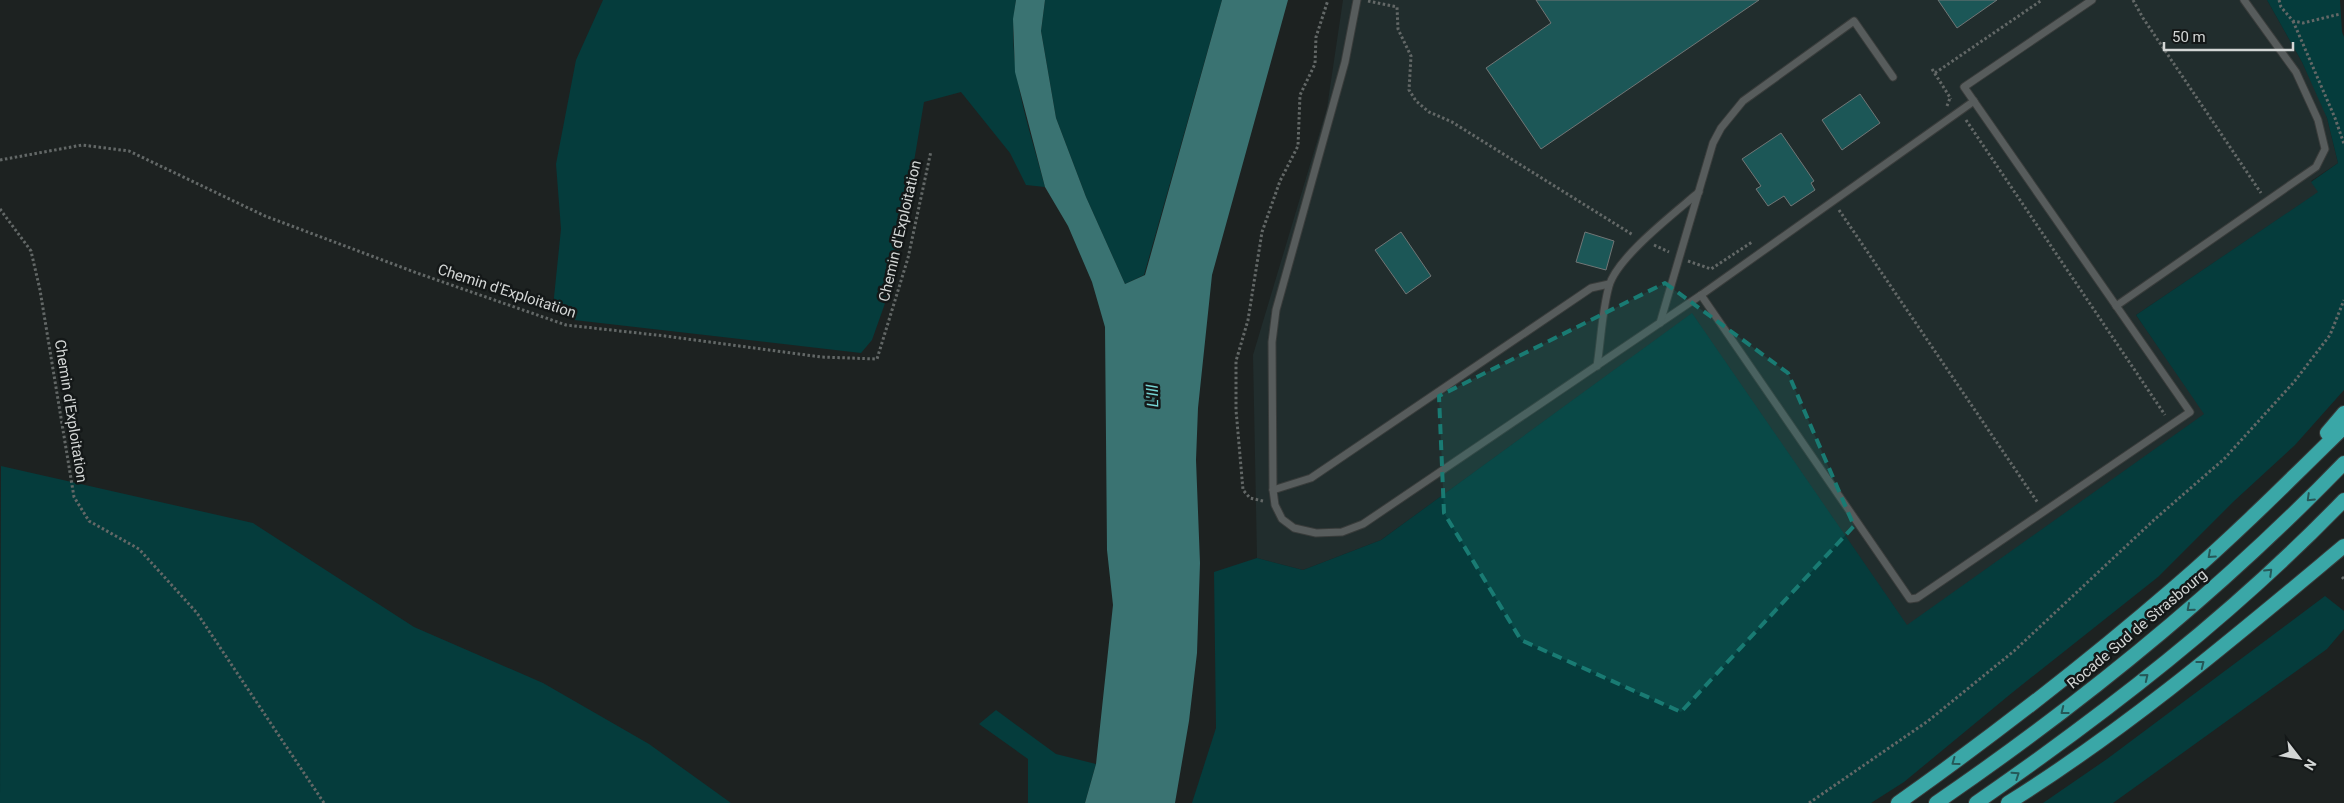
<svg xmlns="http://www.w3.org/2000/svg" width="2344" height="803" font-family="Roboto,sans-serif">
<style>
.built{fill:#212d2d}
.green{fill:#053c3c}
.water{fill:#3a7372}
.building{fill:#1c5757;stroke:#717676}
.lines{fill:none;stroke-linecap:round;stroke-linejoin:round}
.service-casing{stroke:#393c3b;stroke-width:9}
.trunk-casing{stroke:#393c3b;stroke-width:16}
.path{stroke:#636867;stroke-width:3;stroke-dasharray:2.5 2.5;stroke-linecap:butt}
.service{stroke:#575c5c;stroke-width:7}
.trunk{stroke:#3aa7a7;stroke-width:14}
.oneway{stroke:#255858}
.marked{fill:#197b73;fill-opacity:0.2;stroke:#197b73;stroke-width:4;stroke-dasharray:10 6;stroke-linejoin:round}
.labels{text-anchor:middle;stroke-width:5;stroke-linejoin:round;paint-order:stroke}
.street-label{font-size:15px;fill:#d3d6d5;stroke:#141818}
.water-label{font-size:16px;font-style:italic;fill:#76d4d3;stroke:#141818}
</style>
<rect width="100%" height="100%" fill="#1d2221"/>
<polygon class="built" points="1343,0 2267,0 2302,62 2325,110 2338,163 2311,181 2319,192 2136,315 2205,414 1907,626 1692,314 1381,540 1303,570 1257,558 1253,355 1327,108"/>
<g class="green">
<path d="M603 0H1016C1005 64 1029 126 1045 187L1026 185 1010 153 961 92 924 102 895 275 872 340 861 353 574 320 553 307 561 229 556 164 576 60Z"/>
<polygon points="1045,0 1222,0 1144,275 1125,284 1086,197 1056,118 1041,31"/>
<polygon points="2267,0 2340,0 2342,32 2344,37 2344,390 2295,445 2233,502 2158,577 2013,692 1904,782 1871,803 1192,803 1216,728 1214,572 1257,558 1303,570 1381,540 1692,313 1907,625 2204,414 2136,315 2318,192 2311,182 2338,163 2327,118 2302,62"/>
<polygon points="1,466 253,523 414,627 543,683 649,744 731,803 0,803"/>
<polygon points="2325,596 2344,611 2344,629 2327,649 2113,803 2043,803 2107,759"/>
<polygon points="996,710 1056,754 1096,764 1085,803 1028,803 1028,759 979,724"/>
</g>
<polygon class="water" points="1016,0 1045,0 1041,31 1056,118 1086,197 1125,284 1145,275 1222,0 1288,0 1212,275 1198,408 1196,460 1200,563 1197,653 1189,721 1175,803 1085,803 1096,764 1113,605 1107,550 1105,327 1092,282 1068,226 1045,187 1015,72 1013,19"/>
<g class="building">
<polygon points="1536,0 1759,0 1541,149 1486,68 1551,23"/>
<polygon points="1938,0 1997,0 1957,28"/>
<polygon points="1860,94 1880,123 1842,150 1822,120"/>
<polygon points="1781,133 1814,181 1811,183 1815,190 1791,206 1784,196 1768,206 1756,189 1761,186 1742,159"/>
<polygon points="1401,232 1431,276 1406,294 1375,250"/>
<polygon points="1585,232 1614,241 1606,270 1576,262"/>
</g>
<g class="lines">
<defs>
<g id="service">
<polyline points="1357,0 1345,62 1276,310 1272,342 1273,490 1275,505 1282,519 1294,528 1316,533 1342,532 1363,524 1701,295 1974,101"/>
<polyline points="1701,295 1910,599 1917,598 2190,412 1964,87 2092,0"/>
<polyline points="2116,306 2316,167 2325,149 2318,120 2296,72 2244,0"/>
<polyline points="1660,323 1713,143 1721,128 1743,101 1854,21 1893,77"/>
<path d="M1597 366C1601 340 1602 311 1609 286 1617 257 1676 212 1699 192"/>
<polyline points="1273,490 1311,478 1591,288 1609,284"/>
</g>
<g id="trunk">
<polyline points="2327,433 2344,413"/>
<path d="M1898 803C1994 735 2087 663 2176 586 2234 536 2289 481 2344 427"/>
<path d="M1936 803C2082 703 2221 590 2344 463"/>
<path d="M1976 803C2106 713 2234 614 2344 500"/>
<path d="M2008 803C2128 728 2236 636 2344 546"/>
</g>
</defs>
<use href="#service" class="service-casing"/>
<use href="#trunk" class="trunk-casing"/>
<g class="path">
<polyline points="2133,0 2143,18 2261,193"/>
<polyline points="2279,0 2281,7 2293,21 2303,23 2340,14"/>
<polyline points="1368,1 1397,7 1398,29 1411,56 1409,90 1416,101 1429,112 1452,122 1633,235"/>
<polyline points="2293,21 2335,118 2344,144"/>
<polyline points="1932,69 1951,99"/>
<polyline points="1935,73 2042,0"/>
<polyline points="1947,106 1950,98"/>
<polyline points="1966,120 2165,415"/>
<polyline points="0,160 82,145 129,151 265,216 417,273 566,325 665,336 821,357 877,359 908,258 931,151"/>
<polyline points="0,209 31,251 40,290 74,497 89,521 139,549 197,613 324,803"/>
<polyline points="1839,210 2038,503"/>
<polyline points="1654,245 1669,252"/>
<polyline points="1688,261 1711,269 1752,242"/>
<polyline points="1263,501 1250,498 1243,490 1236,410 1236,361 1248,320 1262,232 1280,181 1298,146 1300,95 1315,64 1316,37 1328,0"/>
<polyline points="2342,577 2344,579"/>
<polyline points="1809,803 1928,721 2014,651 2155,519 2224,459 2294,382 2330,335 2344,300"/>
</g>
<use href="#service" class="service"/>
<use href="#trunk" class="trunk"/>
</g>
<defs><path id="oneway-chevron" d="M-2-3.5L2.5 0L-2 3.5" fill="none" stroke-width="1.6" stroke-linecap="round" stroke-linejoin="round" transform="scale(1.25)"/></defs>
<g class="oneway">
<use href="#oneway-chevron" transform="translate(2310 498) rotate(136)"/>
<use href="#oneway-chevron" transform="translate(2211 555) rotate(138)"/>
<use href="#oneway-chevron" transform="translate(2269 572) rotate(-44)"/>
<use href="#oneway-chevron" transform="translate(2190 608) rotate(139)"/>
<use href="#oneway-chevron" transform="translate(2201 664) rotate(-38)"/>
<use href="#oneway-chevron" transform="translate(2145 677) rotate(-39)"/>
<use href="#oneway-chevron" transform="translate(2064 711) rotate(142)"/>
<use href="#oneway-chevron" transform="translate(1955 762) rotate(144)"/>
<use href="#oneway-chevron" transform="translate(2016 775) rotate(-34)"/>
</g>
<path class="marked" d="M1665 283 1788 373 1854 526 1681 712 1521 640 1444 513 1439 396Z"/>
<g class="labels">
<g class="street-label">
<text transform="translate(900 231) rotate(-77)" y="5">Chemin d'Exploitation</text>
<text transform="translate(507 291) rotate(18)" y="5">Chemin d'Exploitation</text>
<text transform="translate(71 411) rotate(81)" y="5">Chemin d'Exploitation</text>
<text transform="translate(2137 629) rotate(-40)" y="5">Rocade Sud de Strasbourg</text>
</g>
<g class="water-label">
<text transform="translate(1152 396) rotate(-91)" y="6">L'Ill</text>
</g>
</g>
<g transform="translate(2299 758) rotate(121)" stroke="#141818" stroke-width="4" paint-order="stroke">
<path d="M0-4L9 19L0 12L-9 19Z" fill="#d3d6d5"/>
<text y="-8" font-size="14" font-weight="bold" text-anchor="middle" fill="#d3d6d5">N</text>
</g>
<path d="M2164 42v8h129v-8" fill="none" stroke="#d3d6d5" stroke-width="2.5"/>
<text x="2172" y="42" font-size="15" fill="#d3d6d5" stroke="#141818" stroke-width="4" paint-order="stroke">50 m</text>
</svg>
